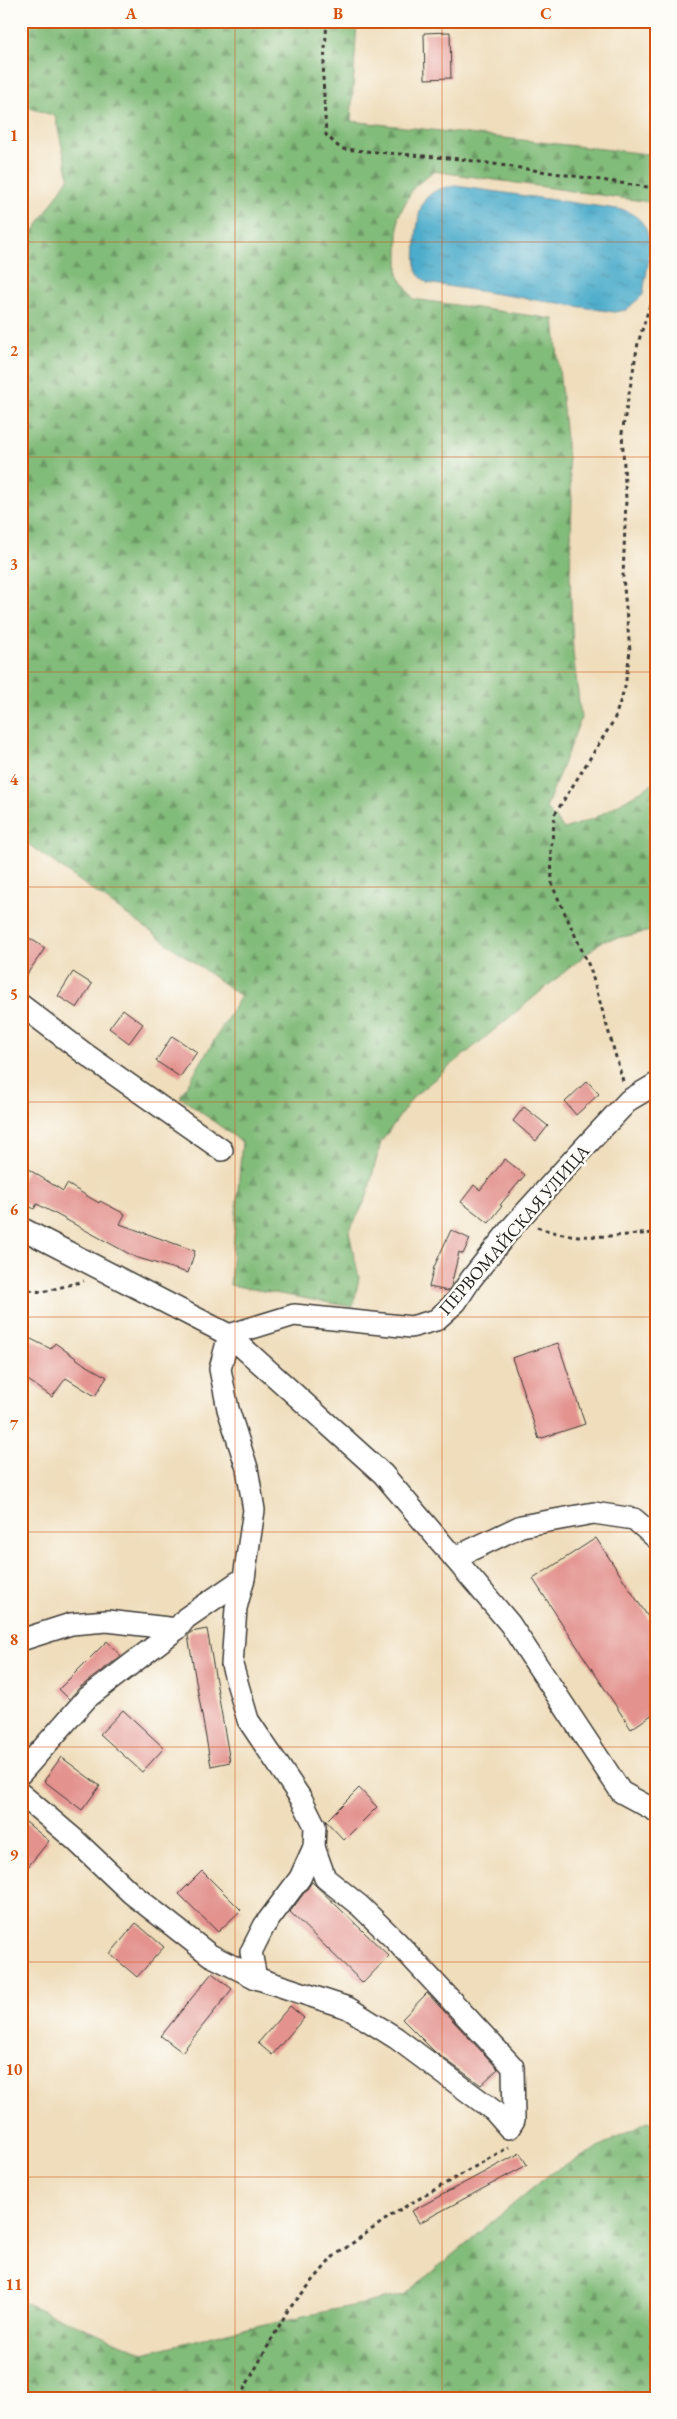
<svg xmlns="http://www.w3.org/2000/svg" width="677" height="2419" font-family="'EB Garamond',serif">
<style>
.forest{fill:url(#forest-firs);stroke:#4f6c4b}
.water{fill:url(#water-ripples);stroke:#346474}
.building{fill:#e3928e}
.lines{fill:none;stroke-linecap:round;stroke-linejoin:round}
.minor-casing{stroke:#3c3934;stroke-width:24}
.path{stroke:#3c3934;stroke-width:3;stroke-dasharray:4 4;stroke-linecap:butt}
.minor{stroke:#fff;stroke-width:21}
.grid{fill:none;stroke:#d4530e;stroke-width:1;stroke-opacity:0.55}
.labels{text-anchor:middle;stroke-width:5;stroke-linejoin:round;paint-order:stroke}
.street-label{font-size:18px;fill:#1c1c1c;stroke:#fdfcf7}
.neatline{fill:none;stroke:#d4530e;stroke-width:2}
.grid-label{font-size:16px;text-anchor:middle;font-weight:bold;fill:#d4530e}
</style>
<defs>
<pattern id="forest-firs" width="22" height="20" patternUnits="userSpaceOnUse" patternTransform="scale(1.25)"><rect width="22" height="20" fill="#82bc7a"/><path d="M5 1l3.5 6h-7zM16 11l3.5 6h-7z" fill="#6a9863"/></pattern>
<pattern id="water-ripples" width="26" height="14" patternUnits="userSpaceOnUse" patternTransform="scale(1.25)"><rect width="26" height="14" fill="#4caccb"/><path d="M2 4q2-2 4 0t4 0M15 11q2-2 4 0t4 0" fill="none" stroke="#3e8ba4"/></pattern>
</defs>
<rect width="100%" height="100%" fill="#fdfcf7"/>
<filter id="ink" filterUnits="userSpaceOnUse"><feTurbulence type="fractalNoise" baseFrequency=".02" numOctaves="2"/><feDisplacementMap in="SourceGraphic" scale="10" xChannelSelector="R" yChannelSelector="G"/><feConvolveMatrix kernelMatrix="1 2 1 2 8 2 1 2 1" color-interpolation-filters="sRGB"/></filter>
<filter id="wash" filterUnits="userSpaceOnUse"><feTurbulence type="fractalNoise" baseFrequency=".0096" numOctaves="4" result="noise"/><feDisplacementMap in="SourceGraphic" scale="20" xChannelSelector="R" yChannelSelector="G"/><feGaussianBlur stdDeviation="1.12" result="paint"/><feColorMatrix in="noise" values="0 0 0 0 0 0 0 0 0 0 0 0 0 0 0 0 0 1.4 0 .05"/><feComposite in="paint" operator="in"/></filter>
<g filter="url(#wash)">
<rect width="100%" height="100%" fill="#efddbb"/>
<g class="forest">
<polygon points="21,21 357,21 351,121 656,155 656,203 433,171 413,188 398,217 398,275 413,299 554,319 572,499 570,575 573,653 581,718 546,808 564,829 595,818 656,782 656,930 602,941 414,1096 381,1142 366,1199 349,1232 359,1278 353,1307 230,1285 242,1142 180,1097 241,996 21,839 21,230 34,231 69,177 55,116 21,105"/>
<polygon points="647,2122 656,2126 656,2398 21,2398 21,2301 144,2353 228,2332 404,2295 551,2173"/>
</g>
<path class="water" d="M456 186 624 210C662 224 647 263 643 295L626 310 614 312 427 283C424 279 418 276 417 272 413 262 417 211 423 203 430 190 443 187 456 186Z"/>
<g id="blocks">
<g class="building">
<polygon points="450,32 451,78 425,79 424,33"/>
<polygon points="26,936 45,948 21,983 21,944"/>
<polygon points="73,972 92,984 77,1008 58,996"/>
<polygon points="123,1009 143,1024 129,1043 109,1028"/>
<polygon points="172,1036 197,1052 180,1077 156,1061"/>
<polygon points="587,1081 599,1094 576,1115 565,1102"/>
<polygon points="524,1107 548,1126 536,1141 513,1121"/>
<polygon points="505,1159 525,1175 500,1205 502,1206 489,1223 461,1202 474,1185 480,1190"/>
<polygon points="28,1169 63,1191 67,1184 99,1203 100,1201 125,1214 120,1224 195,1251 188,1273 135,1257 37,1204 34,1209 21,1201 21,1180"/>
<polygon points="451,1230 470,1239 463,1254 459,1252 451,1286 448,1291 429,1287 434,1267"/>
<polygon points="21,1334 51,1349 55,1343 84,1364 107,1377 95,1396 66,1378 52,1397 21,1375"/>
<polygon points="558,1343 585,1424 539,1439 512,1358"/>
<polygon points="596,1538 656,1629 656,1712 631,1729 533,1579"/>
<polygon points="207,1629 230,1762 211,1766 188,1636 191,1632"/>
<polygon points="107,1641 121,1656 79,1688 69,1699 59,1689"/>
<polygon points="123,1710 164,1748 142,1772 100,1734"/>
<polygon points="61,1757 100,1786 82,1810 44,1781"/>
<polygon points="359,1788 377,1807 344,1840 326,1821"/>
<polygon points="21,1818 49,1841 21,1875"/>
<polygon points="202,1871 241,1910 218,1932 179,1894"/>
<polygon points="312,1882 389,1956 363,1983 290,1912"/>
<polygon points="136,1923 164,1947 137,1977 110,1954"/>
<polygon points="212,1973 232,1989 182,2052 161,2036"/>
<polygon points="427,1993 498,2069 481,2085 435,2052 402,2019"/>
<polygon points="290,2006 304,2018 272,2055 258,2043"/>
<polygon points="520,2153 527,2165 419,2223 412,2211"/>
</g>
</g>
</g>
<g filter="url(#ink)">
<use href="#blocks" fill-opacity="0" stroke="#3c3934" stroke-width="1"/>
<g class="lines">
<defs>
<g id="minor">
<polyline points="21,1005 84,1053 222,1150"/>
<polyline points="21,1228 229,1335 294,1315 411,1327 436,1320 456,1302 471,1279 512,1227 580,1152 629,1100 656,1084"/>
<polyline points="454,1558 521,1526 594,1513 634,1519 656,1538"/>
<polyline points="21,1640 71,1624 107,1621 177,1629 186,1618 244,1578"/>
<polyline points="21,1773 87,1698 177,1629"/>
<polyline points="21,1794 74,1839 131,1893 210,1955 256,1978 348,2008 396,2038 494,2111 509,2128 514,2120 513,2067 396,1941 360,1906 325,1878 314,1847"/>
<polyline points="256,1978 251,1952 264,1926 300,1878 314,1847 315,1826 302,1800 248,1720 232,1665 236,1608 244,1578 254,1510 247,1468 228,1409 220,1369 229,1335 383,1474 510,1624 621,1792 656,1811"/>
</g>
</defs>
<use href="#minor" class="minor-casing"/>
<g class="path">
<polyline points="327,21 323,77 326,135 341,149 460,159 654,188 656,195"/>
<polyline points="623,1081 590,968 552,885 551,851 555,814 614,720 625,687 630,651 623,577 626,499 622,433 638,343 656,286"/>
<path d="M537 1227C576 1242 616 1235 656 1233"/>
<polyline points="21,1289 43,1292 84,1281"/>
<polyline points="244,2398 243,2391 288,2310 333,2257 396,2212 509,2147"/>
</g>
<use href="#minor" class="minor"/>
</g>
</g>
<path class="grid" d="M235 21V2398M442 21V2398M21 242H656M21 457H656M21 672H656M21 887H656M21 1102H656M21 1317H656M21 1532H656M21 1747H656M21 1962H656M21 2177H656"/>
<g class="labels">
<g class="street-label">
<text transform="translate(514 1230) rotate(-49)" y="6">ПЕРВОМАЙСКАЯ УЛИЦА</text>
</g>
</g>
<rect width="677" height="2419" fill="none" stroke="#fdfcf7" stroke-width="55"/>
<rect x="28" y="28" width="622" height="2364" class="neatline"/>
<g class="grid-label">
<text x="131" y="19">A</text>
<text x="338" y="19">B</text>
<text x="546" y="19">C</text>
<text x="14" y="141">1</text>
<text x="14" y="356">2</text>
<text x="14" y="570">3</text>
<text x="14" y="785">4</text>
<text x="14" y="1000">5</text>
<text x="14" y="1215">6</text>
<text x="14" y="1430">7</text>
<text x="14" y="1645">8</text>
<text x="14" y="1860">9</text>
<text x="14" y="2075">10</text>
<text x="14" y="2290">11</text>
</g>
</svg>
